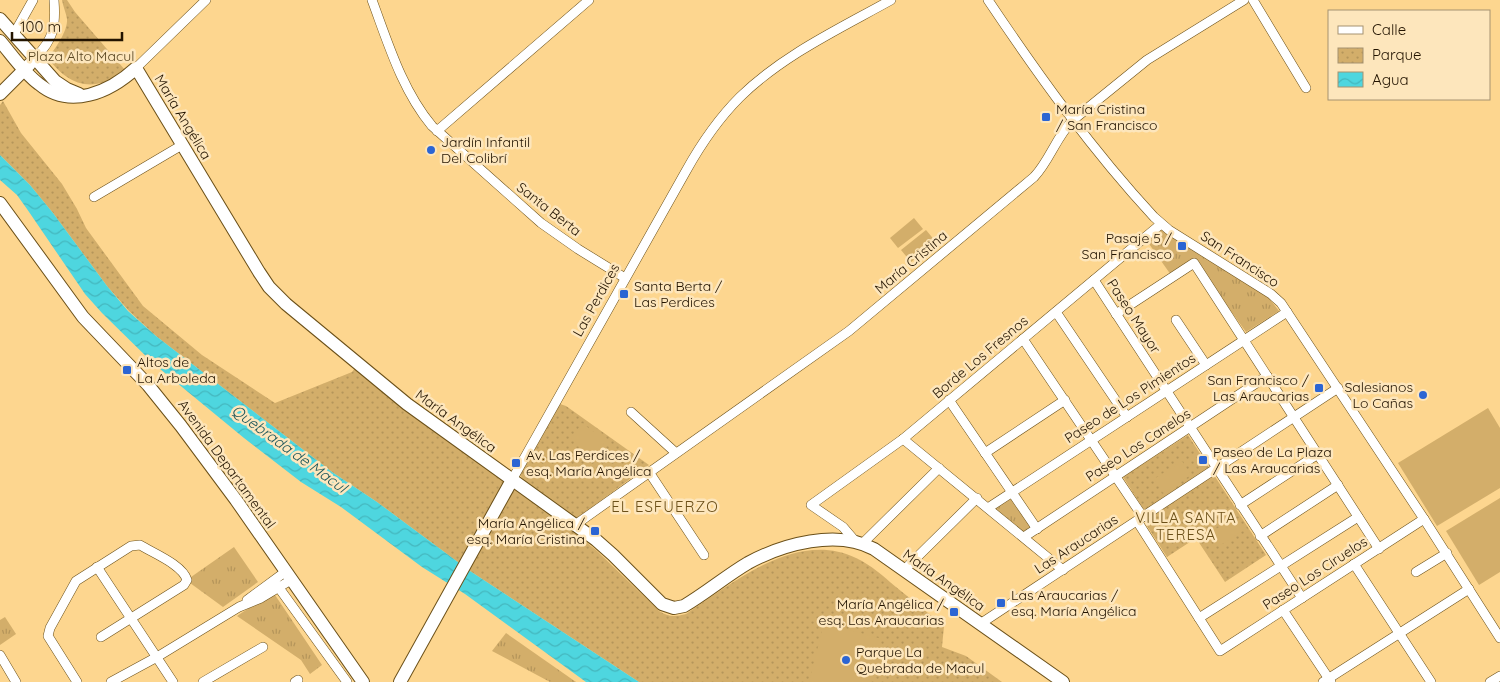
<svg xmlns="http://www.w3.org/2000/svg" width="1500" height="682" font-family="Quicksand,sans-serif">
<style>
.grass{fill:url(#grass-tufts)}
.park{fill:url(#park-dots)}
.pitch{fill:#d3ae6a}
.water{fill:url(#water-waves)}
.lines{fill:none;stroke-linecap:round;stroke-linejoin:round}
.street-casing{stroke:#6b5019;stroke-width:10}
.secondary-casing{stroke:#6b5019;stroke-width:14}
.street{stroke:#fff;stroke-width:9}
.secondary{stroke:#fff;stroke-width:12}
.poi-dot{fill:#2c65d3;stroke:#fde6bc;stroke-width:2}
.labels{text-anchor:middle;stroke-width:5;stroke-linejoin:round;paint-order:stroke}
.park-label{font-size:14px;fill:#5b4823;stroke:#fde6bc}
.poi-label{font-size:14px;fill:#231400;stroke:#fde6bc;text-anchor:start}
.street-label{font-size:14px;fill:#231400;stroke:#fde6bc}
.water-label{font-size:15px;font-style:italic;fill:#1e575b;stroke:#fde6bc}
.neighbourhood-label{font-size:15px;letter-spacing:1px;fill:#6c5019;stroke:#fde6bc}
</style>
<defs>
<pattern id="grass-tufts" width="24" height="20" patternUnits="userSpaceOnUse" patternTransform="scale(1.25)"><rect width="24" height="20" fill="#d3ae6a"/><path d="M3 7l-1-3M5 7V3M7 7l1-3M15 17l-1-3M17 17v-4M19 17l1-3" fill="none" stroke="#b5955a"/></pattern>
<pattern id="park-dots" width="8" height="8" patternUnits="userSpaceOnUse" patternTransform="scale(1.25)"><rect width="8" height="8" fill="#d3ae6a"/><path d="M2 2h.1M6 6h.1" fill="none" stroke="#b5955a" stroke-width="1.8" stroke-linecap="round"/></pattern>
<pattern id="water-waves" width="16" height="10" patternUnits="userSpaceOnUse" patternTransform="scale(1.25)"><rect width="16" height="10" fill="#4ed6df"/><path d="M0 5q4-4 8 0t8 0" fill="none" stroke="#44b7be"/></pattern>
</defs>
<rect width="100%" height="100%" fill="#fdd68f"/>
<g class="grass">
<polygon points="1161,229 1269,298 1279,311 1246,332 1194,260 1171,275 1147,241"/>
<polygon points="1012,496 1034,528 1025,534 994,509"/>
<polygon points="234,547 258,582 223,607 190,583 191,577"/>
<polygon points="273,592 322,665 310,674 301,660 237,616"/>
<polygon points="5,617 16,634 0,645 0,620"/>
<polygon points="506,633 576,682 550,682 492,651"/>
</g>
<g class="park">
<path d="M62 0H67L75 12 125 70C119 74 112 80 105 82 80 90 62 77 48 58 55 49 68 31 67 19 66 13 63 6 62 0Z"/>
<path d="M3 101 21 133 62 184 77 209 86 228 143 306 202 355 275 403 352 372 355 368 517 487 596 550 659 611C669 617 674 617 686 614 733 583 796 529 856 558 871 565 883 576 896 587 912 600 928 613 944 626L942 647 966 656 1002 682H639L470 571 377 502 332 472 156 336 129 311 107 286 53 213 30 185 0 155V105Z"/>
<polygon points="560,404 566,406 649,465 577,518 572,518 524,481 520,475"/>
<polygon points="1188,435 1266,555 1225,582 1196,538 1167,557 1147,526 1152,522 1123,477"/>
</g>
<g class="pitch">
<polygon points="914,218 923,229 898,248 890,238"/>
<polygon points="926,230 936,242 911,262 901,250"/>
<polygon points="1488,408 1500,428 1500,488 1437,526 1398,463"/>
<polygon points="582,423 606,441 595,456 571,439"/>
<polygon points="1182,461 1191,475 1163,493 1154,479"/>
<polygon points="1500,498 1500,572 1479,585 1446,531"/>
<polygon points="1235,517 1244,530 1219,546 1210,533"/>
<polygon points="824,623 882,639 871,682 809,682"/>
</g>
<polygon class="water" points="0,155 30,185 53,213 107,286 128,311 156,336 332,472 377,502 470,571 639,682 586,682 465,594 422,567 341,507 301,482 244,438 154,364 102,313 85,294 27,209 17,195 0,180"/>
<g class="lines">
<defs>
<g id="street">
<path d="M372 0C388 43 402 90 432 126L541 223 578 249 625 278"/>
<path d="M988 0C1039 76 1092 150 1154 217L1169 230 1271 294 1281 303 1424 519 1500 638"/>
<polyline points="1253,0 1306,88"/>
<polyline points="14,34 33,0"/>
<path d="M35 58C54 39 56 26 54 0"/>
<polyline points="136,68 206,0"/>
<polyline points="437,131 589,0"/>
<polyline points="94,197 182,145"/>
<polyline points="1094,280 1302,598"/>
<polyline points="1056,312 1127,417"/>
<polyline points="1116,314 1194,263 1379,549"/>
<polyline points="1176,320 1206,365"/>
<polyline points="1023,339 1143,517"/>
<polyline points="949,400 1037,529"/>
<polyline points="631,412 676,453"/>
<polyline points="903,439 1063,570"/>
<polyline points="985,453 1065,400"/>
<polyline points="649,472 704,555"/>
<path d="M512 480 686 171C701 144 718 119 740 97 783 55 839 29 891 0"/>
<polyline points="1240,505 1318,454"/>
<polyline points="988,508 1287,312"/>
<polyline points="1137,521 1220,651 1424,519"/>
<path d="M575 525 849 331 1034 177C1050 160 1056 137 1073 120L1147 60 1244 0"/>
<polyline points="1260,536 1338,485"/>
<polyline points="1024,537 1267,376"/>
<polyline points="855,541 843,527 811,505 903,439 1161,224"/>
<polyline points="863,543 939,468"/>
<polyline points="1354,564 1431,682"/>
<polyline points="97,567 173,682"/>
<polyline points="904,570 977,498"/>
<polyline points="1416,572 1447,553"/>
<polyline points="274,581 347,682"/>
<polyline points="247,600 285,572"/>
<polyline points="1283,610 1331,682"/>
<polyline points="1199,618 1358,517"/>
<polyline points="980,624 1338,388"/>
<polyline points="0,655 16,682"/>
<path d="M77 682 48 636 50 628 76 581 131 546 140 545C153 553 183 565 187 580L184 585 101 637"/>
<polyline points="111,682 157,657 239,607 261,598 291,580"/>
<polyline points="203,682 263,647"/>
<polyline points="295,682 298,680"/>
<polyline points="1323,682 1469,589"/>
<polyline points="1490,682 1500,676"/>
</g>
<g id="secondary">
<polyline points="0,19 55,81 67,89 79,94"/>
<path d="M0 41C12 55 24 73 39 84 70 110 110 92 136 68L259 272 269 287 286 304 407 404 596 540 613 555 662 604 674 608 684 606C706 593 726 576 748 563 783 544 837 529 874 549L1063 682"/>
<polyline points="0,94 30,64"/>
<polyline points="0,203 83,317 148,385 181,426 236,500 363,682"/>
<polyline points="400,682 512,480"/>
</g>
</defs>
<use href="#street" class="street-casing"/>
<use href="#secondary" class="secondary-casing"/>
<use href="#street" class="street"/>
<use href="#secondary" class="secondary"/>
</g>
<g class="poi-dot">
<rect x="1041" y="112" width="10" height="10" rx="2.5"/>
<circle cx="431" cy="150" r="5"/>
<rect x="1177" y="241" width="10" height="10" rx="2.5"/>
<rect x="619" y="289" width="10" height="10" rx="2.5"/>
<rect x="122" y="365" width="10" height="10" rx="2.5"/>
<rect x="1314" y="383" width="10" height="10" rx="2.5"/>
<circle cx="1423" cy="395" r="5"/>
<rect x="1198" y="455" width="10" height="10" rx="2.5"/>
<rect x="511" y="458" width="10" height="10" rx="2.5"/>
<rect x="590" y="526" width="10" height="10" rx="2.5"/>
<rect x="996" y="598" width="10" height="10" rx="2.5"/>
<rect x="949" y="607" width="10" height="10" rx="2.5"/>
<circle cx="846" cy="660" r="5"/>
</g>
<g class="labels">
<g class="park-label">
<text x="81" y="61">Plaza Alto Macul</text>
</g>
<g class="poi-label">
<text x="1056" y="114">María Cristina<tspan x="1056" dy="16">/ San Francisco</tspan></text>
<text x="441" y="147">Jardín Infantil<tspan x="441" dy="16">Del Colibrí</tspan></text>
<text x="1172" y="243" text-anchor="end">Pasaje 5 /<tspan x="1172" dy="16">San Francisco</tspan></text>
<text x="634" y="291">Santa Berta /<tspan x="634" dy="16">Las Perdices</tspan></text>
<text x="137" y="367">Altos de<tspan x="137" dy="16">La Arboleda</tspan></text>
<text x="1309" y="385" text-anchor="end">San Francisco /<tspan x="1309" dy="16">Las Araucarias</tspan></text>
<text x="1413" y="392" text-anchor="end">Salesianos<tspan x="1413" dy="16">Lo Cañas</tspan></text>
<text x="1213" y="457">Paseo de La Plaza<tspan x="1213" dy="16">/ Las Araucarias</tspan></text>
<text x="526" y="460">Av. Las Perdices /<tspan x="526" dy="16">esq. María Angélica</tspan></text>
<text x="585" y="528" text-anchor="end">María Angélica /<tspan x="585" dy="16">esq. María Cristina</tspan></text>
<text x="1011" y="600">Las Araucarias /<tspan x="1011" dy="16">esq. María Angélica</tspan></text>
<text x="944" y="609" text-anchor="end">María Angélica /<tspan x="944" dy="16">esq. Las Araucarias</tspan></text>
<text x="856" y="657">Parque La<tspan x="856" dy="16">Quebrada de Macul</tspan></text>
</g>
<g class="street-label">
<text transform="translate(183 117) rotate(59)" y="5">María Angélica</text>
<text transform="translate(549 209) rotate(38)" y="5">Santa Berta</text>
<text transform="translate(1240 259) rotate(33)" y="5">San Francisco</text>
<text transform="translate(911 262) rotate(-40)" y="5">María Cristina</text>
<text transform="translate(596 300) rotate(-61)" y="5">Las Perdices</text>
<text transform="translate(1134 316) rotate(57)" y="5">Paseo Mayor</text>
<text transform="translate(980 357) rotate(-40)" y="5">Borde Los Fresnos</text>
<text transform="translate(1130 398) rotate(-33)" y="5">Paseo de Los Pimientos</text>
<text transform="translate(456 421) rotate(36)" y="5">María Angélica</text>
<text transform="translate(1138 445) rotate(-33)" y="5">Paseo Los Canelos</text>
<text transform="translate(227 464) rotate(54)" y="5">Avenida Departamental</text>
<text transform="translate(1076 544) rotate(-33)" y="5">Las Araucarias</text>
<text transform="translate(1315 573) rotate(-33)" y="5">Paseo Los Ciruelos</text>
<text transform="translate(944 580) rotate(35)" y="5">María Angélica</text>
</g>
<g class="water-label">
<text transform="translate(289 449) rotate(36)" y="5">Quebrada de Macul</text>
</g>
<g class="neighbourhood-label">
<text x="665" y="512">EL ESFUERZO</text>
<text x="1186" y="523">VILLA SANTA<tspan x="1186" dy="17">TERESA</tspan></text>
</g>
</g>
<rect x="1328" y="10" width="162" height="90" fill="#fde6bc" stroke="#a69271"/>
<rect x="1338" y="26" width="25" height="8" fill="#ffffff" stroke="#a69271"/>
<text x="1372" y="35" font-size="15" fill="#231400">Calle</text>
<rect x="1338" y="48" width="25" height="15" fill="url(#park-dots)" stroke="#a69271"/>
<text x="1372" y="60" font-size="15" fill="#231400">Parque</text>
<rect x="1338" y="72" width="25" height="15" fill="url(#water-waves)" stroke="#a69271"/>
<text x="1372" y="85" font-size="15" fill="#231400">Agua</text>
<path d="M12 32v8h110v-8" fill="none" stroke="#231400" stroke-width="2.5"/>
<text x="20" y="32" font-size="15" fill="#231400" stroke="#fde6bc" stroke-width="4" paint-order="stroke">100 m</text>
</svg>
